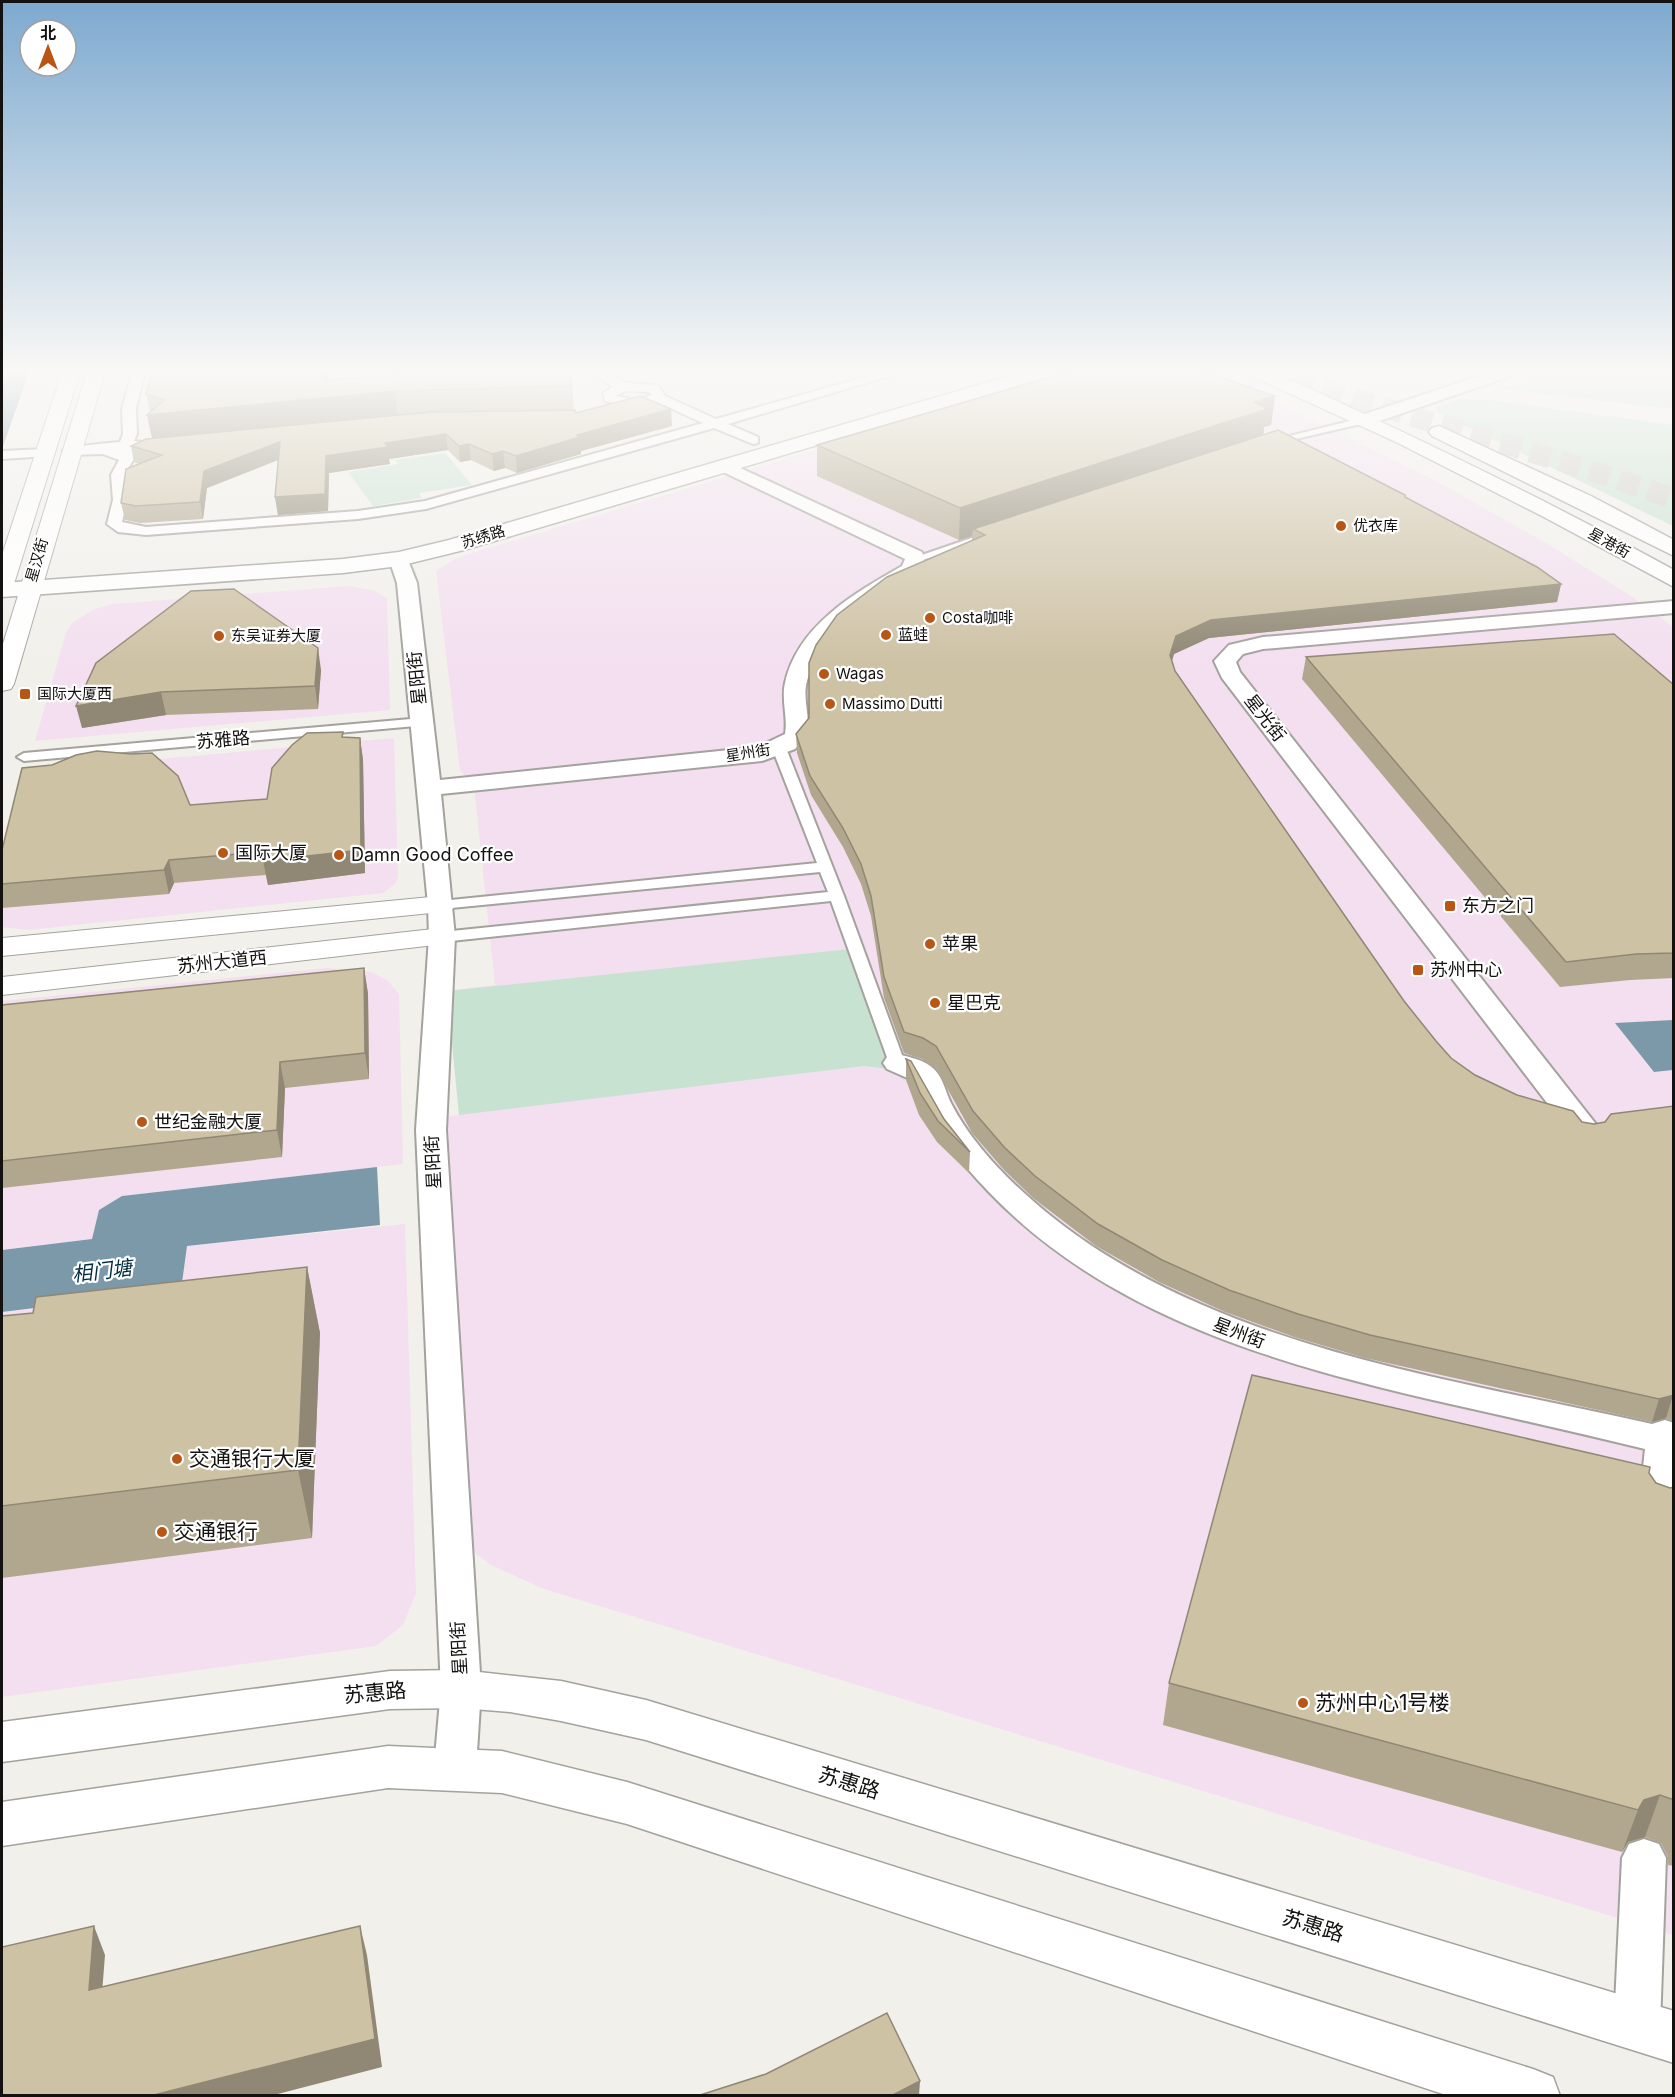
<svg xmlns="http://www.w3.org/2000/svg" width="1675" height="2097" font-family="Inter,'Noto Sans SC',sans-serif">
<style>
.commercial{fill:#f3dff0}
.green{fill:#c8e2d1}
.water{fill:#7c99aa}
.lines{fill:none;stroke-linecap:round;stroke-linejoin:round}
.primary-tunnel{stroke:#d1cfca;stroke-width:21;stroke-dasharray:21 10;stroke-linecap:butt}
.pedestrian-casing{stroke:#a4a29d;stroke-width:4}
.minor-casing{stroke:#a4a29d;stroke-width:4}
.tertiary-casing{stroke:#a4a29d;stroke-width:4}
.secondary-casing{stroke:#a4a29d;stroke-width:2}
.primary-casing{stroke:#a4a29d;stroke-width:3}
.pedestrian{fill:#fff;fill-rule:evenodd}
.minor{fill:#fff;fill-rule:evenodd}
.tertiary{fill:#fff;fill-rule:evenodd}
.secondary{fill:#fff;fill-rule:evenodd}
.primary{fill:#fff;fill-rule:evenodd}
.wall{fill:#b1a78e}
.shaded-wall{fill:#908874}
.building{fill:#cec2a5;stroke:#908874;stroke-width:1.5}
.poi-dot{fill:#b75615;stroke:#fff;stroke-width:2}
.labels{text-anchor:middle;stroke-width:4.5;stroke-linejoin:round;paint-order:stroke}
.far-poi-label{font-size:15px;fill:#131210;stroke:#fff;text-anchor:start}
.far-street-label{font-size:15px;fill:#131210;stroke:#fff}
.street-label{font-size:18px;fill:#131210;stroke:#fff}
.poi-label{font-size:18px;fill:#131210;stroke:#fff;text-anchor:start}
.water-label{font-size:20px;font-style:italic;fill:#022d41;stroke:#fff}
.near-poi-label{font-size:21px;fill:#131210;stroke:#fff;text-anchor:start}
.near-street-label{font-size:21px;fill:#131210;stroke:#fff}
</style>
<rect width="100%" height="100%" fill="#f2f0eb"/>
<g class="commercial">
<polygon points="1087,369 1208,369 1434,480 1548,544 1631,596 1673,627 1673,1935 544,1589 491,1565 466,1546 428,1119 459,1115 447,991 495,985 474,786 460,770 436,571 453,560 475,552"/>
<polygon points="350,586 375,591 387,598 390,710 35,741 66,633 72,623 93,610 111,604"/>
<polygon points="394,738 398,877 395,884 383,893 28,930 2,927 2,859 25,771"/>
<polygon points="327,968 371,972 387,980 399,994 403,1164 122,1196 99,1210 92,1239 2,1250 2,1001"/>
<polygon points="405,1224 416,1593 403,1625 376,1646 2,1697 2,1312 180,1290 187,1246"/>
</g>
<g class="green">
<polygon points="1562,369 1673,369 1673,409 1499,389"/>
<polygon points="1459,399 1492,400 1673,425 1673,526 1436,412 1438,407"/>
<polygon points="445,453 472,485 419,493 422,498 373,506 348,472 398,464 395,460"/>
<polygon points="850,949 904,1080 889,1069 864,1066 459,1115 447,991"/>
</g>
<g class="water">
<polygon points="2,369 30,369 2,449"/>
<polygon points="1673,1020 1673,1070 1654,1072 1615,1023"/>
<polygon points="377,1167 380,1225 187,1246 181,1290 2,1312 2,1250 92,1239 99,1210 122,1196"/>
</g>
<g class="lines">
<path class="primary-tunnel" d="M1264 369C1400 416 1539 450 1674 499"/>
<defs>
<g id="pedestrian">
<polygon points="1362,418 1367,421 1365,423 1270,445 1265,442"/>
<polygon points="989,532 993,533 993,537 920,561 910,559"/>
<polygon points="422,718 427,719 427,725 24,761 17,757 24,753"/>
<polygon points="779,744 786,748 844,896 905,1063 903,1067 891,1067 889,1063 831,901 442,942 434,937 442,932 828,892 820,872 441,909 434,905 441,901 817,863 772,748"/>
</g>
<g id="minor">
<path d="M133 369H145L136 409 137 434 134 441 143 442 152 449 146 455 134 459 127 470V500L122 522 146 527 358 511 425 501 703 423 657 402 629 407 605 401 603 393 613 387 587 369H602L626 383 658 385 665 396 716 419 893 369H913L728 424 758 437V443L753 444 714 428 426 509 358 519 146 535 118 532 107 524 113 500 111 475 119 460 103 454 70 455 63 451C68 446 110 443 120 442L123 434 122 409ZM625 391 649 392 652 395 636 400 616 396Z"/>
<polygon points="44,449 49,450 49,456 2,459 2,451"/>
</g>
<g id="tertiary">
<polygon points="1500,369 1524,369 1522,372 1368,425 1356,425 1354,421 1356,417"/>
<path d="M723 460 922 552 925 564 916 574C872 600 820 628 807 681 802 699 811 718 807 736L795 749 762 761 441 794 455 937 446 1130 481 1689 476 1768 470 1781 455 1786 440 1781 434 1768 441 1689 416 1130 429 937 428 905 397 583 389 559 399 553 406 555 417 583 440 780 758 747 785 734C788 717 781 700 785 683 798 625 855 593 902 566L905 559 717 469 714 465Z"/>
<polygon points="1674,601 1674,613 1263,649 1243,654 1236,662 1240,672 1599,1128 1603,1135 1599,1142 1588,1144 1577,1142 1222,678 1214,661 1229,645 1263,637"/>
<path d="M897 1054C909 1057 925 1060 934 1069 944 1079 946 1094 952 1105 959 1118 968 1132 977 1143 1006 1181 1055 1222 1095 1248 1258 1354 1465 1382 1652 1424L1665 1420 1674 1423V1517L1670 1523 1657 1527 1644 1523 1638 1513 1645 1449C1579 1433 1513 1418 1446 1403 1281 1365 1109 1318 988 1191 956 1158 930 1123 912 1080L887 1069 883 1063 887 1057Z"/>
<polygon points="1644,1839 1659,1844 1666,1858 1660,2026 1653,2042 1637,2048 1621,2042 1614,2026 1622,1858 1629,1844"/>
</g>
<g id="secondary">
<polygon points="63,369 81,369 13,587 10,592 2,594 2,555"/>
<polygon points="88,369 106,369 14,684 11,689 2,691 2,647"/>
<polygon points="441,896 451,899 455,905 451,911 2,956 2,938"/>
<polygon points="442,928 452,931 457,937 452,943 2,995 2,977"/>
</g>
<g id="primary">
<polygon points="1033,369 1062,369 1060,373 464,550 399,566 343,573 2,597 2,583 343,559 399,552 449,540"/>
<path d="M1243 369H1267C1405 432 1541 497 1674 570V587L1542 516 1396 442 1245 373Z"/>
<polygon points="1439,426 1591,496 1674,540 1674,556 1432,436 1429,432 1432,428"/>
<polygon points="461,1670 561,1681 646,1700 1674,2011 1674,2063 646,1740 561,1721 510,1712 461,1708 390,1709 2,1762 2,1722 390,1671"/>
<polygon points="388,1746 502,1751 627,1782 1533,2069 1553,2077 1560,2096 1449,2096 627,1824 502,1793 388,1788 2,1846 2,1802"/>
</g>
</defs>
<use href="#pedestrian" class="pedestrian-casing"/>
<use href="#minor" class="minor-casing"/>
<use href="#tertiary" class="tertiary-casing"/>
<use href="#secondary" class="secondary-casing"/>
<use href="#primary" class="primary-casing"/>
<use href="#pedestrian" class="pedestrian"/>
<use href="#minor" class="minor"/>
<use href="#tertiary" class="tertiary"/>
<use href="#secondary" class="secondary"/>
<use href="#primary" class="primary"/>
</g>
<g class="wall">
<polygon points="329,380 572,386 574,410 576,413 672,426 581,451 581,454 517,473 505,468 494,471 471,460 460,462 448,450 389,459 390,464 329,473 328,511 278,515 275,497 278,460 207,488 203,519 140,523 125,520 121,503 139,464 134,462 131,446 152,438 147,415 150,412 146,394"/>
<polygon points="1275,396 1271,425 1264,427 1263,435 1405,497 1561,584 1557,602 1209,638 1174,654 1172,661 1175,671 1404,1001 1436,1041 1451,1058 1475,1075 1517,1095 1582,1122 1594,1124 1674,1106 1674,1421 1666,1418 1652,1422 1365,1358 1294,1337 1225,1312 1159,1282 1096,1246 1033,1198 1004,1170 972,1133 936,1068 922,1059 904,1053 884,998 871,916 861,884 843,847 811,795 797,753 796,734 972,540 972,536 959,540 817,476 817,445"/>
<polygon points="1306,657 1674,685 1674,978 1630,980 1560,987 1302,679"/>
<polygon points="96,663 321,670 318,709 166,715 82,728"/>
<polygon points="343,732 343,737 360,738 363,760 365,873 268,885 266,875 174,883 169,894 2,908 2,850 190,805 267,799"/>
<polygon points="364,968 368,994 369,1079 285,1088 282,1157 2,1188 2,1005"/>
<polygon points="906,1059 944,1119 970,1152 969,1173 937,1142 919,1115 906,1080"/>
<polygon points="307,1267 320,1333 312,1538 2,1578 2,1316 33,1313"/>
<polygon points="1649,1473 1656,1483 1670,1488 1674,1487 1674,1866 1668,1865 1668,1857 1661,1843 1645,1837 1628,1842 1622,1852 1163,1725 1169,1683"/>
</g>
<g class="shaded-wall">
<polygon points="324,369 329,369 328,397 395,391 398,418 153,442 147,415 324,380"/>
<polygon points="1275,396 1271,425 1264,427 1263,439 973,529 972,536 959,540 960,508"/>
<polygon points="671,409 672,426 581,451 581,454 517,473 516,456 577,435"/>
<polygon points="446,434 448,450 389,459 390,464 329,473 328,511 278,515 275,497 326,456 385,443"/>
<polygon points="280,442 283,458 207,488 203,519 200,502 204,471"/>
<polygon points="469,444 471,460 460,462 459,446"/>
<polygon points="503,451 505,468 494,471 492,454"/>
<polygon points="1561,584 1557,602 1209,638 1174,654 1168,673 1170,655 1176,636 1211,620"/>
<polygon points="318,648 321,670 318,709 315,686"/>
<polygon points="161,692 166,715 82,728 76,706"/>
<polygon points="360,738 363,760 365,873 268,885 263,861"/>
<polygon points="169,860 174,883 169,894 164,870"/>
<polygon points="364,968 368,994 369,1079 365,1053"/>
<polygon points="280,1062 285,1088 282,1157 277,1130"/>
<polygon points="307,1267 320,1333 312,1538 298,1470"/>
<polygon points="1673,1395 1666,1418 1652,1422 1659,1399"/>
<polygon points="1660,1795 1645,1837 1628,1842 1622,1852 1638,1810 1644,1800"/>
<polygon points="94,1926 105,1955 100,2019 89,1990"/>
<polygon points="360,1926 367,1955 382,2067 270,2096 150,2096"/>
<polygon points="920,2081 919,2096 891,2096"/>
</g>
<g class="building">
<polygon points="153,369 324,369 324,380 394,376 394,369 569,369 572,386 395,391 147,415 164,400 146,394"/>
<polygon points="1079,369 1195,369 1275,396 1254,402 1267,409 960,508 817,445"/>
<polygon points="640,396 671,409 577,435 580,437 516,456 503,451 492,454 469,444 459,446 446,434 385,443 388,447 326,456 325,494 275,497 280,442 204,471 200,502 136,506 121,503 126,469 162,455 131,446 146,439 432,412 575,410 576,413"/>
<polygon points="1278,430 1405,495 1405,497 1537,567 1561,584 1211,620 1176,636 1170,655 1175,671 1404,1001 1436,1041 1451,1058 1475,1075 1517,1095 1573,1111 1582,1122 1594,1124 1605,1122 1611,1114 1674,1106 1674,1395 1659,1399 1370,1335 1298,1314 1229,1290 1162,1260 1098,1224 1035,1176 1005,1148 973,1111 936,1046 923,1038 904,1032 884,977 871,896 861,864 843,828 810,776 796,734 809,718 809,663 816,645 837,615 887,577 985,535 973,529"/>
<polygon points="234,589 318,648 315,686 161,692 76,706 96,663 191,591"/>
<polygon points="1614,634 1674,685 1674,953 1636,954 1566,962 1306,657"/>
<polygon points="343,732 342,737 360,738 361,850 263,861 263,852 169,860 164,870 2,884 2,850 22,768 52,765 76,755 97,751 131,754 152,753 178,776 190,805 267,799 272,768 292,745 307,733"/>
<polygon points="364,968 365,1053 280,1062 277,1130 2,1161 2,1005"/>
<polygon points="906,1059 911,1061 944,1119 970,1152 938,1121 920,1093"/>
<polygon points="307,1267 298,1470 2,1506 2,1316 33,1313 36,1297"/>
<polygon points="1252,1375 1650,1467 1649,1473 1656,1483 1670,1488 1674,1487 1674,1800 1660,1795 1644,1800 1638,1810 1169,1683"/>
<polygon points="94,1926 89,1990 360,1926 375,2039 150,2096 2,2096 2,1947"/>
<polygon points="887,2013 920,2081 891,2096 697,2096 766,2074"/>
</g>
<linearGradient id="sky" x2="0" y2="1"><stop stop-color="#7da9cf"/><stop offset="0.56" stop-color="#f9f8f6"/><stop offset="1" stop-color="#f9f8f6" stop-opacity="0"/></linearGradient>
<rect width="1675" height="663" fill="url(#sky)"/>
<g class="poi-dot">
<circle cx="1341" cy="526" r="6"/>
<circle cx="930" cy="618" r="6"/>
<circle cx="886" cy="635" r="6"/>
<circle cx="219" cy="636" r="6"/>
<circle cx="824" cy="674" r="6"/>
<rect x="19" y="688" width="12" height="12" rx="3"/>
<circle cx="830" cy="704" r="6"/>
<circle cx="223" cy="853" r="6"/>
<circle cx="339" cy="855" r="6"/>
<rect x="1444" y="900" width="12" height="12" rx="3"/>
<circle cx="930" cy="944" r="6"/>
<rect x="1412" y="964" width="12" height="12" rx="3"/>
<circle cx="935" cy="1003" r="6"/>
<circle cx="142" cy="1122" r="6"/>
<circle cx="177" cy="1459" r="6"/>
<circle cx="162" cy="1532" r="6"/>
<circle cx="1303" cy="1703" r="6"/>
</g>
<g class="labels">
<g class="far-poi-label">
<text x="1353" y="531">优衣库</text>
<text x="942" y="623">Costa咖啡</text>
<text x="898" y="640">蓝蛙</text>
<text x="231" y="641">东吴证券大厦</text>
<text x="836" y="679">Wagas</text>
<text x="37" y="699">国际大厦西</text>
<text x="842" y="709">Massimo Dutti</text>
</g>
<g class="far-street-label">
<text transform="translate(483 537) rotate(-17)" y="5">苏绣路</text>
<text transform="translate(1609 543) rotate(29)" y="5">星港街</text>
<text transform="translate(37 560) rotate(-74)" y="5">星汉街</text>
<text transform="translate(748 753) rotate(-9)" y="5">星州街</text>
</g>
<g class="street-label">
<text transform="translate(417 678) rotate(-96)" y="6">星阳街</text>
<text transform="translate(1265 718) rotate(52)" y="6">星光街</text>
<text transform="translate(223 740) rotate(-5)" y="6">苏雅路</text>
<text transform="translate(222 962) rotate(-6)" y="6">苏州大道西</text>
<text transform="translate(433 1162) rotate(-93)" y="6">星阳街</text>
<text transform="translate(1239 1333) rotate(21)" y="6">星州街</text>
<text transform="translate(459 1648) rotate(-93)" y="6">星阳街</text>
</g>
<g class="poi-label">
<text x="235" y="859">国际大厦</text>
<text x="351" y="861">Damn Good Coffee</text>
<text x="1462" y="912">东方之门</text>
<text x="942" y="950">苹果</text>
<text x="1430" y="976">苏州中心</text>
<text x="947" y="1009">星巴克</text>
<text x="154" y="1128">世纪金融大厦</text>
</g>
<g class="water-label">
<text transform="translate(102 1271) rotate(-7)" y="7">相门塘</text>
</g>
<g class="near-poi-label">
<text x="189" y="1466">交通银行大厦</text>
<text x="174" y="1539">交通银行</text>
<text x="1315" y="1710">苏州中心1号楼</text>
</g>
<g class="near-street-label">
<text transform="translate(375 1693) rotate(-5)" y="7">苏惠路</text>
<text transform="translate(849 1783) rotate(17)" y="7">苏惠路</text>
<text transform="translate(1313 1926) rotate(17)" y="7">苏惠路</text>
</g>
</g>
<rect width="1675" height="2097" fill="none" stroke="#131210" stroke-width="6"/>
<g transform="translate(48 48)"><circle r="28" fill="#ffffff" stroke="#a1a09f" stroke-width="1.5"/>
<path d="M0-4.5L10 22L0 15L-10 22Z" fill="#b75615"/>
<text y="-9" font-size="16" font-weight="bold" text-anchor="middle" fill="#131210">北</text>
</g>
</svg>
